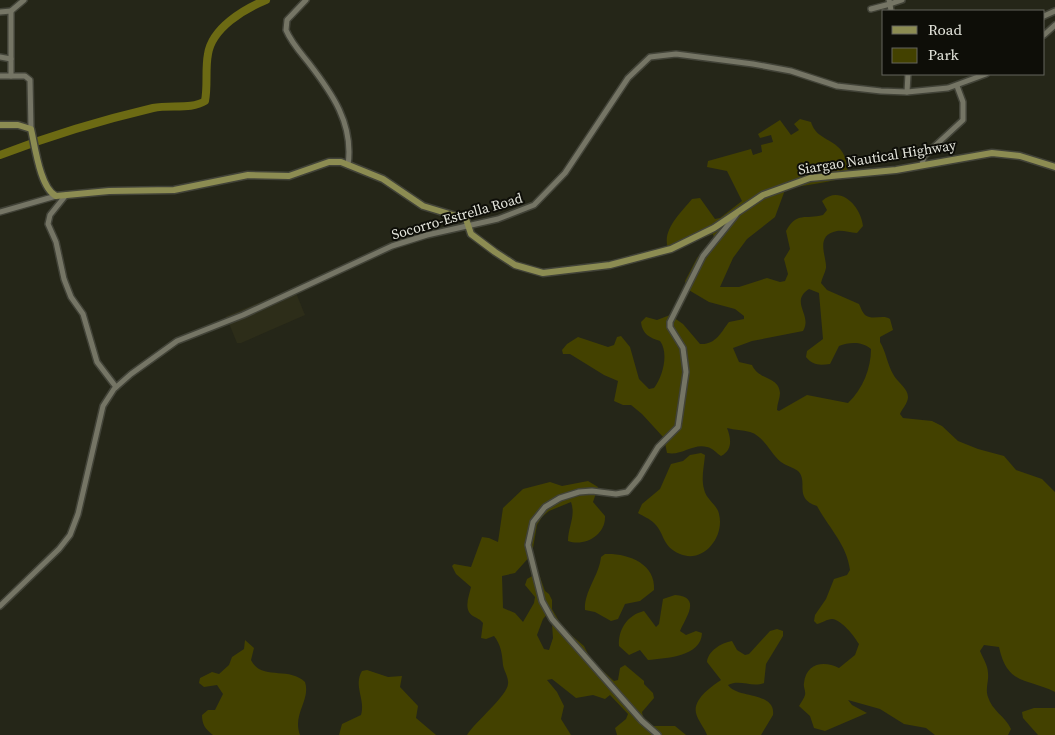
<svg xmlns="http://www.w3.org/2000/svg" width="1055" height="735" font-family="'Source Serif 4',serif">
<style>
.built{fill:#2d2d19}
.green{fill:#434100;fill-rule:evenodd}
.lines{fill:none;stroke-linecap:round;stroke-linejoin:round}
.river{stroke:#6c6a13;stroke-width:8}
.minor-casing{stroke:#424338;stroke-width:8}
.major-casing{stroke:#424338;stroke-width:9}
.minor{stroke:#757565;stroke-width:5}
.major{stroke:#8c8c52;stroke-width:6}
.labels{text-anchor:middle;stroke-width:4;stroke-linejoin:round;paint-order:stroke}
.street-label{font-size:14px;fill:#e5e6dd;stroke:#0e0e08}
</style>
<rect width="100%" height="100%" fill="#252618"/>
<polygon class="built" points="294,288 305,315 241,343 237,343 226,316"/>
<g class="green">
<path d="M800 119 811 122C818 146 848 135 848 175 836 183 803 184 785 190L775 217 747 239 733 258 720 287H739L767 278 780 282 785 281 788 274 784 259 790 249 786 231C797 211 805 220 823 215L827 210 822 201C840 184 861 206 863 226L857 233C850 233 843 230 837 231 814 235 827 257 826 268 825 273 822 278 821 283L827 290 859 304C861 308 862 312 865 315 873 321 883 314 890 319L893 330 880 337V342C886 352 887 363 893 374 897 382 908 388 908 397 908 403 902 409 900 414L903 418 932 421 942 426 958 441 978 449 1004 456 1016 470 1042 479 1055 492V692C1028 678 1007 686 999 647L984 645 980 651C983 658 988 666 988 673 989 682 985 688 988 697 992 711 1005 716 1011 729L1008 735H935L926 728 904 724 880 709 848 700 852 705 867 713 825 731 814 728 810 716 799 706C801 702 804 699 805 695 806 691 803 687 804 683 806 663 824 660 839 668L855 655 859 644C854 636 842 620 832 619 827 619 822 623 817 624L814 621 815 615 826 599 834 579 847 575 850 570C847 545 829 528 817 506 793 498 809 482 798 471 793 467 786 466 781 462 770 453 764 436 750 432 742 430 735 430 727 428 731 438 733 450 721 456 716 453 713 448 707 447 693 443 682 456 667 453L664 438 642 414 631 405H623L614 401 618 381 604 375 570 354H563L562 350 567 344 578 337 608 347 614 345 617 337 621 336 630 347 639 379 649 389 654 388C663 376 669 353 660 341 650 338 642 334 641 322L646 317 657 320 670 315 683 324 700 344C716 345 721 332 729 322L744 319V316L735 309 709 302 687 289 685 281 697 258 714 238 713 234 669 251C660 231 680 214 692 199L700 198 715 219 720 218 742 201 727 171 707 167 708 161 751 149 753 155 762 152 761 145 773 142 771 135 760 138 758 134 780 120 791 135 799 130 794 124ZM809 289 819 293 823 339 807 351 806 357C813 366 820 365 830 364L839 346C849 342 862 341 871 349 871 368 863 389 848 403L807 395 779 411 777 410C777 404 780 398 780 393 779 376 759 381 752 365L739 362 733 348 752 341 803 331C813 315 789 302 809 289Z"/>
<path d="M701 453 705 455C704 467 701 478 704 489 706 500 717 504 719 514 725 537 703 564 680 554 661 546 665 533 654 523 650 519 643 516 638 513L642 504 660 489 671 464 683 461 690 455Z"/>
<path d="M588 481 598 487 593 502 605 516C606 535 585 547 568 541 568 527 576 516 571 502L549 511 542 517 537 525 532 554 515 573 502 576 503 608 515 613 523 622 534 603 535 597 525 585 527 579 534 575 540 577 545 591 549 594 552 600V609L563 628 584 646 591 660 614 681 618 680 620 668 625 665 644 681V684L653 693 654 698 642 712 643 717 653 726H675L686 735H617L615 728 626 719 628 714 610 695 605 699 593 695 576 698 552 679 547 680 557 692 564 706 561 719 571 735H467C476 721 507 696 508 684 509 678 504 671 503 665 502 653 501 645 494 636L486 639 481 638 483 623C480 619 478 619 473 616 463 610 469 596 471 587L456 574 452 566 454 564 471 567 482 537 489 538 498 542 503 508 523 489 550 482 562 486ZM551 610 553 638 549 650 544 649 537 635 543 619Z"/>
<path d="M605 554C627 553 656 563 654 590L640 601 625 604 618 619 611 621 595 612 585 610C584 591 599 576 601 557Z"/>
<path d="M675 595C702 597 686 617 680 631L686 635 696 631 702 633C701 657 666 658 648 660L640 650 629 655 619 646C618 630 627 615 644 611L656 627 659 624 663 599Z"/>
<path d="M777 629 783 631V636L766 664 764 683C752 688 740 679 728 685 737 699 776 691 773 715L761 735H707C704 727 698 721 696 713 693 699 711 687 721 680L707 662C708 651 721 643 732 641L737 650 745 655 749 654 770 631Z"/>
<path d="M245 640 254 648 251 660C261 681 289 666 305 682 311 700 292 714 300 735H213C205 729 202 724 202 715L208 710H215L223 694 217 685 204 687 199 683 200 678 212 672 219 674 229 665 232 657 244 649Z"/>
<path d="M367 670 388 677 402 676 400 687 418 706 416 718 436 735H339L342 724 361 715C366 700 353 686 362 671Z"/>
<polygon points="1034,708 1055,708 1055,735 1038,735 1023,718 1022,712"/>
</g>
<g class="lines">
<path class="river" d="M0 155C49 136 102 120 153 108 170 104 191 110 205 101 208 85 205 69 208 54 212 28 244 9 266 0"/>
<defs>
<g id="minor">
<path d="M306 0 287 20 286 30C291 42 300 52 308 62 332 93 354 124 348 165"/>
<polyline points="889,0 890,4 902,0"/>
<polyline points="871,9 890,4 891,11"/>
<polyline points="11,11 24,0"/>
<polyline points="0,12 11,11 11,76"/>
<polyline points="1044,16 1055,11"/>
<polyline points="1044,35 1055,25"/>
<polyline points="0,57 11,59"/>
<polyline points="0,76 25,76 30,80 31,129"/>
<polyline points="907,92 908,74"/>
<polyline points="922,165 924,156 963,120 963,102 957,86"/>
<polyline points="66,195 50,215 48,224 56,242 64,279 71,297 83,314 97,362 116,387"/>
<polyline points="0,212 56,196"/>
<polyline points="0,606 59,549 70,535 78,514 103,406 114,389 131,374 177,341 243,315 392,246 427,235 498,219 534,205 565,173 628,78 650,57 676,54 753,64 791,71 837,86 881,91 907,92 948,88 986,74"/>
<polyline points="658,735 642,721 552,619 542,601 528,545 533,522 545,507 560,498 579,492 592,491 616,494 627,492 639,478 658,447 678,427 686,372 683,348 670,327 670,322 703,256 736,215"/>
</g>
<path id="major" d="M0 125H18L31 129C35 146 40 188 56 196L109 191 174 190 248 175 289 176 329 162H341L383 179 423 206 466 219 471 234 495 252 515 265 543 273 610 265 671 249 714 228 763 195 810 178 896 170 992 153 1020 156 1055 167"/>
</defs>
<use href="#minor" class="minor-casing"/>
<use href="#major" class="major-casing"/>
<use href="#minor" class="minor"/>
<use href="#major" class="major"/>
</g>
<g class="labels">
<g class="street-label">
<text transform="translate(877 157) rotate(-9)" y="5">Siargao Nautical Highway</text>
<text transform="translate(457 216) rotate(-16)" y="5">Socorro-Estrella Road</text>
</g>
</g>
<rect x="882" y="10" width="162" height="65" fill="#0e0e08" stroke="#64645d"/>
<rect x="892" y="26" width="25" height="8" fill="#8c8c52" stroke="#64645d"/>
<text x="928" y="35" font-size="15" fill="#e5e6dd">Road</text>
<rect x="892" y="48" width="25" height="15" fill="#434100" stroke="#64645d"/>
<text x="928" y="60" font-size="15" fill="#e5e6dd">Park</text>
</svg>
